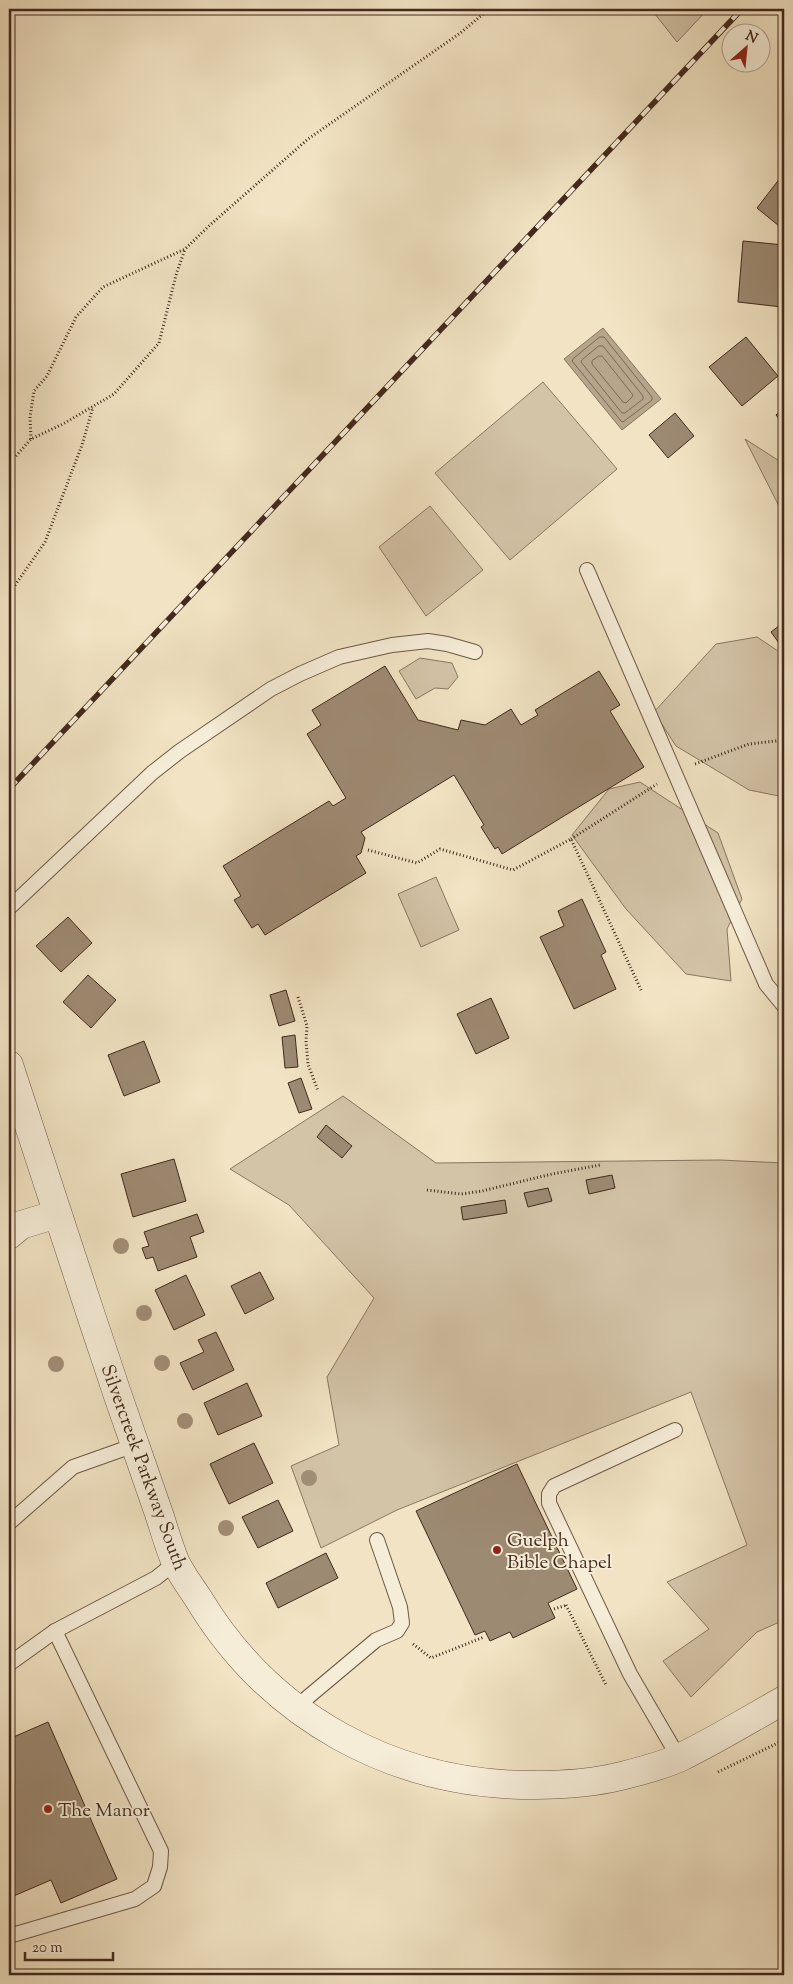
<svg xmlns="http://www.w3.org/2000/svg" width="793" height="1984" font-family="'Sorts Mill Goudy',serif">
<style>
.green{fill:#d3c3a7;stroke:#8a7662}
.water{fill:#b6a48b;stroke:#88735f}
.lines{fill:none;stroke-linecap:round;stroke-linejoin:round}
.shore{stroke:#7c6654;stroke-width:1}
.building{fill:#9d8a73;stroke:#42291d}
.lane-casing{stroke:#6e5846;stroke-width:16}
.street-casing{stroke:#6e5846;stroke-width:29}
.path{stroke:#42291d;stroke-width:3;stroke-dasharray:1 2.5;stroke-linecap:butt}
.lane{stroke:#f6edd8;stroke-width:14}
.street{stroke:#f6edd8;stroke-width:28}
.rail-casing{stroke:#42291d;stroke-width:5.5}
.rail{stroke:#f6edd8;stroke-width:4;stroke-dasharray:11;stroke-linecap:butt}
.tree{fill:#a18e77}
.poi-dot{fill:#8f2418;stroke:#f6edd8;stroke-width:2}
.labels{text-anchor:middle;stroke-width:4;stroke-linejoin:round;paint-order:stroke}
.street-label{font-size:19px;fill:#42291d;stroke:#f6edd8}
.poi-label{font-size:19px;fill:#42291d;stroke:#f6edd8;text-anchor:start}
</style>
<rect width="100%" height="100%" fill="#f1e3c3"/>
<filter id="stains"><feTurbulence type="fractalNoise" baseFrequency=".004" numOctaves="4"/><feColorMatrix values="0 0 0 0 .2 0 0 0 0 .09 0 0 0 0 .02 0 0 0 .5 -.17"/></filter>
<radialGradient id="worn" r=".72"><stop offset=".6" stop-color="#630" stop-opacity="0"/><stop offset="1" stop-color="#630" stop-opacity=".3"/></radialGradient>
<g class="green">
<polygon points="651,9 708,9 677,42"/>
<polygon points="543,382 617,469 510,560 435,473"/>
<polygon points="745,439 784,464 784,516"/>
<polygon points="430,506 483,570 426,616 379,547"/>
<polygon points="757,637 784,655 784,797 749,790 676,746 654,712 716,644"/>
<polygon points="420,658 452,663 458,677 448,689 435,688 416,699 399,671"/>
<polygon points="640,782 718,833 742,899 727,929 731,981 686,974 626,909 572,835 609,789"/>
<polygon points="436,877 459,930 421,947 398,894"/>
<polygon points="343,1096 436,1163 720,1160 784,1163 784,1620 757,1632 691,1697 663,1661 709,1629 667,1582 747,1545 691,1392 397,1510 321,1548 291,1466 339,1445 327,1377 374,1298 289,1205 230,1169"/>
</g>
<polygon class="water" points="603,328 661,399 622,430 564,359"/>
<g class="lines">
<g class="shore">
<polygon points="600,337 604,337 652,397 652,400 623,422 621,421 572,361 573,359"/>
<polygon points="599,346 603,346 643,396 643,399 625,413 622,413 581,362 582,360"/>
<polygon points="599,356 602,356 633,395 632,397 626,403 623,402 592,364 592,361"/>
</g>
</g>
<g class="building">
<polygon points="784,173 784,230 757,208"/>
<polygon points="743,241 784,245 784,281 782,307 738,302"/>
<polygon points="746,337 778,376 742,406 709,367"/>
<polygon points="784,408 784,425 776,415"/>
<polygon points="675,413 694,436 668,458 649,435"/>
<polygon points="784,622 784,650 771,632"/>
<polygon points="385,666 418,720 458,730 461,720 485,725 511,709 521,725 538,715 535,710 599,671 620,705 610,711 644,767 502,854 498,847 495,849 481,827 484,825 454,775 361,832 365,838 361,853 356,856 366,873 265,935 258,924 252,928 234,900 241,896 223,866 329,801 333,806 346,798 307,734 321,725 312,710"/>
<polygon points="582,899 606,952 601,955 616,989 574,1009 540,937 564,926 558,911"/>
<polygon points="68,917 92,943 61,972 36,946"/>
<polygon points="88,975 116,1000 91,1028 63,1002"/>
<polygon points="286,990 295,1021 279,1026 270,995"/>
<polygon points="491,998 509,1038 476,1054 457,1014"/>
<polygon points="295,1035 298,1067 285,1068 282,1037"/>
<polygon points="144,1041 160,1082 124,1096 108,1055"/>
<polygon points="301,1078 312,1109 299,1113 288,1083"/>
<polygon points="326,1125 352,1146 342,1158 317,1137"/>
<polygon points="174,1159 186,1201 133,1217 121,1174"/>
<polygon points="612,1175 615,1188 589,1194 586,1180"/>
<polygon points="548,1188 552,1201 528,1207 524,1193"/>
<polygon points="505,1200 507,1213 463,1220 461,1207"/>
<polygon points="197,1214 204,1232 190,1237 197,1257 158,1271 153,1257 146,1259 142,1248 149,1246 144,1232"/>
<polygon points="260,1272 274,1299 245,1314 231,1286"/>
<polygon points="186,1275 205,1315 174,1330 155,1290"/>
<polygon points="216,1332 234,1370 193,1390 180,1363 204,1352 198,1340"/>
<polygon points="247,1383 262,1416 218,1435 204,1403"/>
<polygon points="254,1443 273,1483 229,1504 210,1464"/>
<polygon points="517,1464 577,1589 548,1603 555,1618 513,1638 510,1632 490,1641 485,1631 475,1635 416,1511"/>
<polygon points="278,1500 293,1531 258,1548 242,1517"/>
<polygon points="326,1553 338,1578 278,1608 266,1583"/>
<polygon points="48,1722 117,1879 61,1903 51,1880 9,1898 9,1739"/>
</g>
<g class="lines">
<defs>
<g id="lane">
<polyline points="587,570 766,984 784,1006"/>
<polyline points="9,908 152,773 180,751 271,689 300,674 339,657 392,645 428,641 447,644 475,652"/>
<polyline points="675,1430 554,1486 549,1494 549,1503 630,1674 679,1758"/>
<polyline points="9,1523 73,1467 135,1445"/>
<polyline points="9,1664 55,1631 156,1578 176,1562"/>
<polyline points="295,1708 376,1640 397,1631 402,1623 400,1607 377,1540"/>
<polyline points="9,1936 135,1899 154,1886 160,1867 161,1851 55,1631"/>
</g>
<g id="street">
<path d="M9 1065C45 1176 81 1286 118 1396 131 1433 144 1471 157 1508 163 1525 168 1544 175 1561 181 1574 190 1586 198 1598 270 1718 395 1786 535 1785 564 1785 593 1783 621 1776 641 1771 662 1766 681 1757 716 1740 750 1719 784 1700"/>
<polyline points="9,1235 21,1225 57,1214"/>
</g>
</defs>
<use href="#lane" class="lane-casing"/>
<use href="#street" class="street-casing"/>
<g class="path">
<polyline points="31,439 30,417 34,391 47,376 76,317 103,287 185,249 210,225 308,139 459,34 489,9"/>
<polyline points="9,464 31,439 63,424 114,394 159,343 176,275 185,249"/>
<polyline points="9,594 45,542 82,445 93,407"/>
<polyline points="695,764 749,744 784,740"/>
<polyline points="571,839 657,784"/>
<polyline points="368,850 417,863 440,849 513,870 571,839 642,992"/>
<polyline points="298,997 307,1026 306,1041 308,1064 318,1091"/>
<polyline points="427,1190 461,1194 482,1191 552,1174 600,1165"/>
<polyline points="566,1605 606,1685"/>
<polyline points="554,1609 567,1605"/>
<polyline points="413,1644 431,1658 484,1637"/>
<polyline points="718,1772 784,1740"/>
</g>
<use href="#lane" class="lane"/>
<use href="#street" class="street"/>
<defs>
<polyline id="rail" points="9,789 742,9"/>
</defs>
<use href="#rail" class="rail-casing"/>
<use href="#rail" class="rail"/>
</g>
<g class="tree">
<circle cx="121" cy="1246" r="8"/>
<circle cx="144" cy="1313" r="8"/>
<circle cx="162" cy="1363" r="8"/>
<circle cx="56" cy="1364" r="8"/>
<circle cx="185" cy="1421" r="8"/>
<circle cx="309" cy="1478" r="8"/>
<circle cx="226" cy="1528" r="8"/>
</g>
<g class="poi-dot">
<circle cx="497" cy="1550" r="5"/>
<circle cx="48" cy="1809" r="5"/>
</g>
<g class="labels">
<g class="street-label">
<text transform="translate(145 1467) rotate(70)" y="7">Silvercreek Parkway South</text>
</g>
<g class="poi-label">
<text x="507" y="1546">Guelph<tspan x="507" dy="22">Bible Chapel</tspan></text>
<text x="58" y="1816">The Manor</text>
</g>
</g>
<rect width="793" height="1984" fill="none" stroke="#f1e3c3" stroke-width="30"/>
<rect x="10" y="10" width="773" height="1964" fill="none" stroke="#42291d" stroke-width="2.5"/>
<rect x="15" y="15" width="763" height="1954" fill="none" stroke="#42291d"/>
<g transform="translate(746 48) rotate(27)"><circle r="24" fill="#f6edd8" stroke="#ae9f8d"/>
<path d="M0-4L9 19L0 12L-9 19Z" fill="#8f2418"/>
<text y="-8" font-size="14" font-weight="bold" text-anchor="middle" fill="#42291d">N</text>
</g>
<path d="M25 1952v8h88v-8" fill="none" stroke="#42291d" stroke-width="2.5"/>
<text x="32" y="1952" font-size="15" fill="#42291d" stroke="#f6edd8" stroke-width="4" paint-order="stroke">20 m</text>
<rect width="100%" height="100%" filter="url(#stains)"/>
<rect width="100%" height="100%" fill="url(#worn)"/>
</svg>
